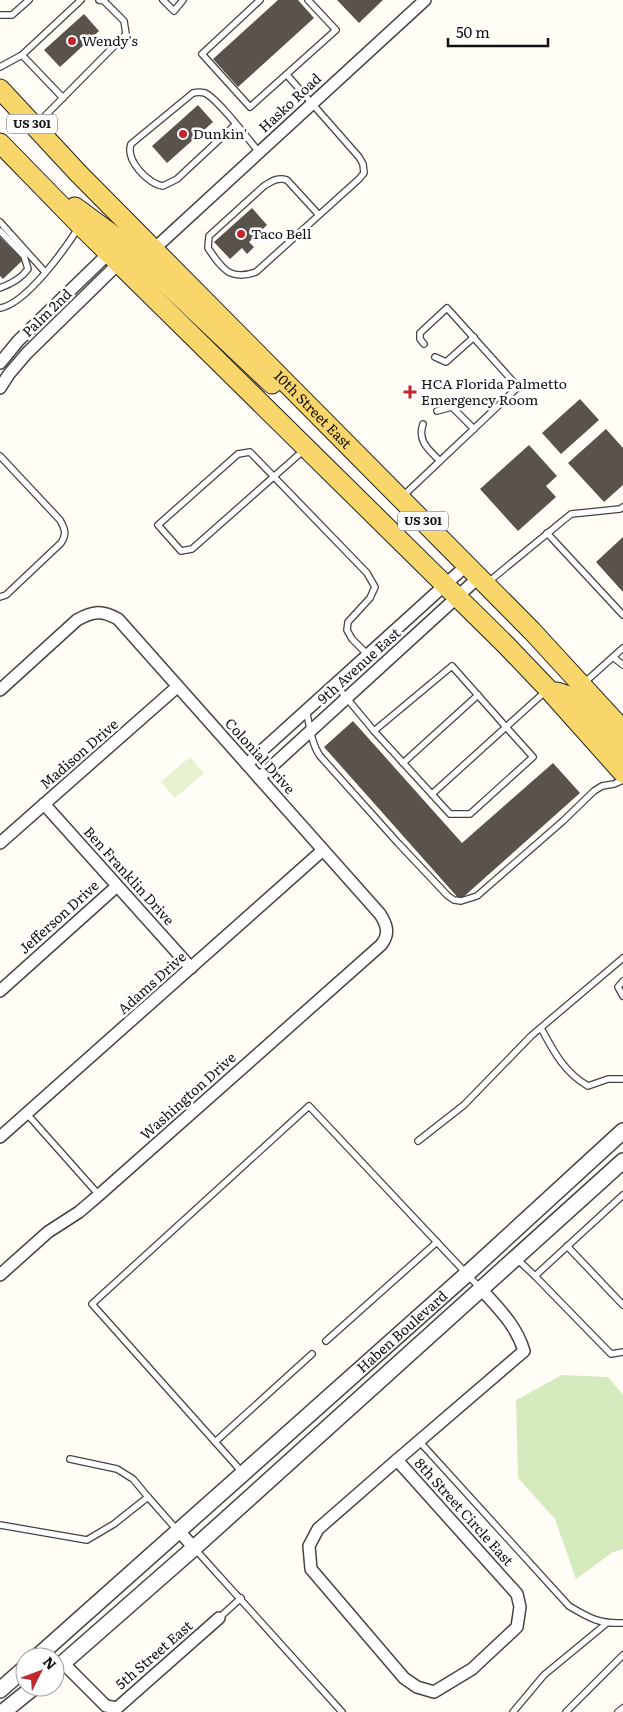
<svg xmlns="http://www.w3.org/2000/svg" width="623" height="1712" font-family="Literata,serif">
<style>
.green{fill:#d5ebbd}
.pitch{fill:#e6f2cf}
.building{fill:#5a524d}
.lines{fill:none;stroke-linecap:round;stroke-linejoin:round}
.service-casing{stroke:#444;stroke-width:8}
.minor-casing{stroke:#444;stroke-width:14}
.tertiary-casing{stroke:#444;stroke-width:18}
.primary-casing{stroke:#222;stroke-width:21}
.service{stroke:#fff;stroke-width:5.5}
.minor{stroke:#fff;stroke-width:11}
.tertiary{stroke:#fff;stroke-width:15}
.primary{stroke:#f9d66b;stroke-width:19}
.poi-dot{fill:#c4262e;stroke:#fff;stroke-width:2}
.labels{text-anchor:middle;stroke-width:5;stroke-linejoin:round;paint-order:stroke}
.shield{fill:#fff;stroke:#585858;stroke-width:1}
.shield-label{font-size:12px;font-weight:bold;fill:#111}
.poi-label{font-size:14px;fill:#111;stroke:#fff;text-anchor:start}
.street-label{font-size:14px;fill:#111;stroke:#fff}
</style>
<rect width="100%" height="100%" fill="#fffdf5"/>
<polygon class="green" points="562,1375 608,1377 623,1395 623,1549 613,1552 576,1579 555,1519 518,1478 516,1400"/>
<polygon class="pitch" points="190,757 204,773 175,798 161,782"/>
<g class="building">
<polygon points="278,0 298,0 314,18 238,87 213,59"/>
<polygon points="337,0 383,0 359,23"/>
<polygon points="84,14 99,31 60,67 44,50"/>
<polygon points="198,105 213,122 167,163 152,146"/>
<polygon points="252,208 267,225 249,242 254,247 247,254 242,248 230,259 214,242"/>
<polygon points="0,237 23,260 3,279 0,276"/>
<polygon points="580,399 599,420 561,454 542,433"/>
<polygon points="606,429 623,448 623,485 604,502 568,463"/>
<polygon points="529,445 557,476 546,486 556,497 518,531 480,489"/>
<polygon points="623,537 623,592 596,562"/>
<polygon points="353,721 462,843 553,763 580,793 460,900 324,747"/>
</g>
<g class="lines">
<defs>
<g id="service">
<polyline points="163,0 174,11 183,0"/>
<polyline points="260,0 202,54 250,107 336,30 308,0"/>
<polyline points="0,15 12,15 29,0"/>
<polyline points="22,55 63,98"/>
<polyline points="0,67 22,55 81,0"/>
<path d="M287 75 359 157 363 164 364 173 359 179 256 272C230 281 222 269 208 248L209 236 264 186C272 181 278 177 287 180L319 215"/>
<polyline points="37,124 126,34 124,21 104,1 99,0"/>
<path d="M236 124 177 179 163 186C148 184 125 160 131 144L193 93C197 92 201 92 205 93 218 99 248 139 259 152"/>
<polyline points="0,222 45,272"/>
<path d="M0 231 24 256 28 269C21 279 11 284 0 288"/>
<path d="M0 308C26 304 65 249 79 227"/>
<polyline points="435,357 446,362 474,337"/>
<polyline points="437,411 452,407 474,429"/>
<path d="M423 424C417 441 429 450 440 461"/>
<polyline points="304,450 192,549 181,551 158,525 238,454 250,452 367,573 375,587 370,598 348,622 347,630 352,639 368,655"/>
<path d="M0 456 60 520C65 529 67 534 61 543L6 595 0 597"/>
<polyline points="402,497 518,387 447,308 420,333 420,339 424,344"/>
<polyline points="547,533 623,615"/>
<polyline points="487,583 571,514 620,509 623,507"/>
<polyline points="613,657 623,665"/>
<polyline points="584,683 623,648"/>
<polyline points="335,684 374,731 450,814 470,814 533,757 506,727 547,690"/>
<path d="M306 710C310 726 311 743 320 756L398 843 448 896 454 900 461 901 477 896 563 821 594 791 602 786 614 784 623 780"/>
<polyline points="374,731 452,666 506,727 432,794"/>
<polyline points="403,763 478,695"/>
<polyline points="623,981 618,987 623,996"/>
<path d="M541 1028C554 1052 564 1072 588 1086L608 1079H623"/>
<polyline points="27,1114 99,1195"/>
<polyline points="418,1141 464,1105 531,1036 623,958"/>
<polyline points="567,1246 623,1305"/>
<polyline points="517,1259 535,1276 623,1195"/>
<polyline points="535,1276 611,1354 623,1352"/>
<polyline points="326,1341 437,1242"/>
<path d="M419 1441 569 1606C589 1618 599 1624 623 1623"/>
<polyline points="215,1442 312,1354"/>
<polyline points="70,1459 117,1469 133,1479 148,1497"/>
<polyline points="242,1472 92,1304 309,1106 480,1288"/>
<polyline points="0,1525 87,1540 114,1524 148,1497 177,1530"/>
<polyline points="195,1549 342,1712"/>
<polyline points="219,1618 241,1598"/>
<polyline points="513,1712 544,1675 607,1623"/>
<polyline points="566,1712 623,1655"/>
<polyline points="618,1712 623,1708"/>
</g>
<g id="minor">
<polyline points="154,249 425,0"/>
<polyline points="0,363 18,341 109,253"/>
<polyline points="0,388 9,374 27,353 119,263"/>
<path d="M0 690 77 620C93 611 102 610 118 619L380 914C387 925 390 934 381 945L99 1195 79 1212 48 1232 0 1275"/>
<polyline points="247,764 467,565"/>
<polyline points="259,778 479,577"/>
<polyline points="44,804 191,968"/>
<polyline points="0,843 177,687"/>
<polyline points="0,991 117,886"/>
<polyline points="0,1137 323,850"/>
<polygon points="397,1460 517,1594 520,1607 517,1627 472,1669 434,1692 417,1687 404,1678 311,1569 309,1546 318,1529"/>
<path d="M397 1460 524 1351C516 1325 499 1309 481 1289"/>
<polyline points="179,1531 194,1548"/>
<polyline points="63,1663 106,1706 117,1708 219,1618"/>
</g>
<g id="tertiary">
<path id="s1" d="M37 1657 467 1274 623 1131"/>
<polyline points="55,1670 194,1548 623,1161"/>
<polyline points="0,1690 25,1668"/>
<polyline points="3,1712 34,1687"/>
</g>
<g id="primary">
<path id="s2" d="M0 89 79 174 532 631 623 730"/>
<polyline points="0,143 81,226 506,645 548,689 623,773"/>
<polyline points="75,207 117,238 139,247 154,249"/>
<polyline points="109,253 135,259 153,271 272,384"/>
<polyline points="557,692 569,696 577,701 623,751"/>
</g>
</defs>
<use href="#service" class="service-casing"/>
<use href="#minor" class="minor-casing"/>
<use href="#tertiary" class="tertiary-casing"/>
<use href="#primary" class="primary-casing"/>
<use href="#service" class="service"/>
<use href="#minor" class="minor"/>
<use href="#tertiary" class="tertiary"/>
<use href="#primary" class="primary"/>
</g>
<g class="poi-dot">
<circle cx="72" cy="41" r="5"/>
<circle cx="183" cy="134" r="5"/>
<circle cx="241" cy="234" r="5"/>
<path d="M407.5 384.5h5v5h5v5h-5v5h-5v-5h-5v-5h5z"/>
</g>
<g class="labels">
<g class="shield">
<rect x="7" y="114.5" width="50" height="19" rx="4"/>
<rect x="398" y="511.5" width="50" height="19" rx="4"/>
</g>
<g class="shield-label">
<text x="32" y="128">US 301</text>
<text x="423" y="525">US 301</text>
</g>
<g class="poi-label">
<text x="82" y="46">Wendy's</text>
<text x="193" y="139">Dunkin'</text>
<text x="251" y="239">Taco Bell</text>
<text x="421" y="389">HCA Florida Palmetto<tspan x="421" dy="16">Emergency Room</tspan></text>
</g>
<g class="street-label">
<text transform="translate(290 103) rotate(-43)" y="5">Hasko Road</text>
<text transform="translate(47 313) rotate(-44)" y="5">Palm 2nd</text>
<text dy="5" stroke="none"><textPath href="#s2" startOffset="448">10th Street East</textPath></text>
<text transform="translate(359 666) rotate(-42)" y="5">9th Avenue East</text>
<text transform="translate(79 754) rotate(-41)" y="5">Madison Drive</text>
<text transform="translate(260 756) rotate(48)" y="5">Colonial Drive</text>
<text transform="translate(129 876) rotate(48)" y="5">Ben Franklin Drive</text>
<text transform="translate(59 917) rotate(-42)" y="5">Jefferson Drive</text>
<text transform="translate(152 983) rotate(-42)" y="5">Adams Drive</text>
<text transform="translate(188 1096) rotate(-42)" y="5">Washington Drive</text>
<text dy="5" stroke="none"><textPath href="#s1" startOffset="489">Haben Boulevard</textPath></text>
<text transform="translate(464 1512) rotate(48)" y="5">8th Street Circle East</text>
<text transform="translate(154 1655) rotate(-41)" y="5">5th Street East</text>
</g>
</g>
<g transform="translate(40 1672) rotate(48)"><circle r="24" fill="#ffffff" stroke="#a0a0a0"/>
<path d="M0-4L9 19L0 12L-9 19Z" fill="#c4262e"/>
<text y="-8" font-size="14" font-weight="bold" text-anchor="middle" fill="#111111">N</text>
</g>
<path d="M448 38v8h100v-8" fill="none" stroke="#111111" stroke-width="2.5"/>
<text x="456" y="38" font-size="15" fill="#111111" stroke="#ffffff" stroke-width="4" paint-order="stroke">50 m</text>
</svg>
